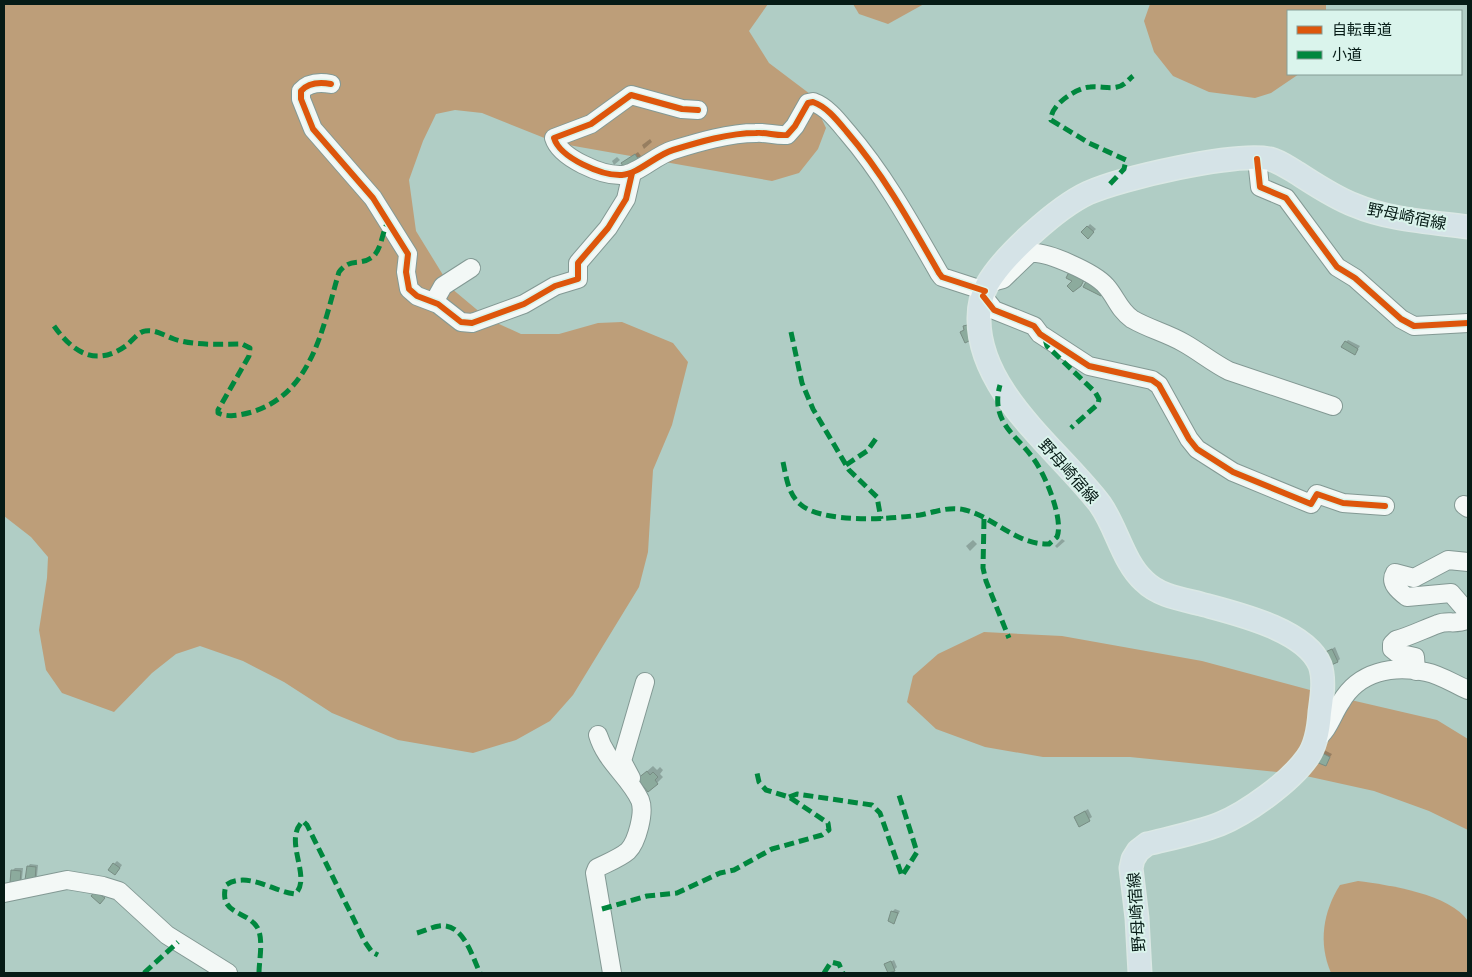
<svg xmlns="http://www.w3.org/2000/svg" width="1472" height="977" font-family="Raleway,'Noto Sans JP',sans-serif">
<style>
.forest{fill:#bd9e79}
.shadow{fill:#0003}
.building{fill:#8cab9d;stroke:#788d84}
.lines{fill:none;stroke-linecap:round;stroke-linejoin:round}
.minor-casing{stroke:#839994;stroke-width:20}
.major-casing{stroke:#dbe8e5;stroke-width:25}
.minor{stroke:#f3f8f6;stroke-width:18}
.major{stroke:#d5e3e7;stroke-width:22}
.quiet{stroke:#00873e;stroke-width:5;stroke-dasharray:10 5;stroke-linecap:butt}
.cycleway-casing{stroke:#daf4ec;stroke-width:9}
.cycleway{stroke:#dd560c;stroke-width:6}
.labels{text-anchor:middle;stroke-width:4;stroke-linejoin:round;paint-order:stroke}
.street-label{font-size:16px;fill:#061b16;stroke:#daf4ec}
</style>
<rect width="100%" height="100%" fill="#b0cdc5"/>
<g class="forest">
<polygon points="4,4 768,4 749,31 769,63 810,94 826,128 818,149 799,173 772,181 557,143 482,113 455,110 436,114 423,141 409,180 416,231 451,288 488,319 521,334 559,334 598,323 622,322 673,343 688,362 672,425 653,470 648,552 639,587 573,695 550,721 516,740 473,753 398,740 332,713 284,682 243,661 200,646 176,654 152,673 114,712 62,693 46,670 39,630 47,578 48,557 31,537 4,516"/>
<polygon points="853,4 924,4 888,24 859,14"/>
<polygon points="1150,4 1326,4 1326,11 1288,11 1288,74 1299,74 1271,93 1255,98 1209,92 1173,76 1154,52 1144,21"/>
<polygon points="984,632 1062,636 1202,661 1325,694 1437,720 1468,739 1468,830 1429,811 1374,791 1297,774 1130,757 1043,757 985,747 936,729 907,702 913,676 938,654"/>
<path d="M1358 881C1389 885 1450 894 1468 921L1467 973H1331C1318 943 1323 912 1340 885Z"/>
</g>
<g class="shadow">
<polygon points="650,139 652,142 644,149 642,145"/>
<polygon points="638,152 641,156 638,159 625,161"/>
<polygon points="617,157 620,160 614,165 612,161"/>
<polygon points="1090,224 1096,229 1088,237 1083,232"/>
<polygon points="1348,340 1360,346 1355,353 1346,342"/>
<polygon points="1062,539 1065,541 1057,548 1055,546"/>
<polygon points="973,540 977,544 970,551 966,546"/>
<polygon points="1335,647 1340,659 1338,661 1324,654"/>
<polygon points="1324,750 1332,754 1325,765 1321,753"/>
<polygon points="653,766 657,770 660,767 663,770 660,774 663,777 657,783 645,773"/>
<polygon points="1088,809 1092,817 1080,825 1075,817"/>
<polygon points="117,861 122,865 118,871 114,864"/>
<polygon points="30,864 38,865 37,876 34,879 28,867"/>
<polygon points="15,868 23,868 22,879 20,882 12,871"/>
<polygon points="895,909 900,911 894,922 892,912"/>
<polygon points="894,960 897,967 894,970 886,965"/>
</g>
<g class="building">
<polygon points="635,154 639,160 625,169 621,163"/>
<polygon points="1087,226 1094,232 1088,239 1081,232"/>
<polygon points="1070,270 1085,278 1081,286 1073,292 1067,286 1072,281 1066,278"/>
<polygon points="1087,280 1105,289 1101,296 1083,287"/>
<polygon points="972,324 974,333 969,335 971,340 965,343 960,332 964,330 963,326"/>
<polygon points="1345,341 1358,349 1355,355 1341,347"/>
<polygon points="1332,649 1338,662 1329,666 1323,653"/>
<polygon points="1320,752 1330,757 1326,766 1316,762"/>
<polygon points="647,771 650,775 653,772 658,777 655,780 658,784 648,792 637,779"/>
<polygon points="1085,811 1090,821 1079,827 1074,817"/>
<polygon points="113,863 120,868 115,875 108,870"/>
<polygon points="27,866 36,867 35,880 25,880"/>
<polygon points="11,870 21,871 20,883 10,883"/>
<polygon points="95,891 105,898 100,904 91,896"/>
<polygon points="891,911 898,913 894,924 888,921"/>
<polygon points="891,961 895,971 888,973 884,964"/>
</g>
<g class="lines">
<defs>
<g id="minor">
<path d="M331 84C320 82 309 82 301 91V99L313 129 373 198 408 254 406 272 409 289 417 296 438 304 461 322 472 323 524 304 555 286 578 279V263L608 228 626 199 632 173"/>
<path d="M698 110 682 109 631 95 591 124 554 138C560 158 602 176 622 175 638 174 656 155 673 150 699 142 729 133 756 133 766 132 776 136 787 135L795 126 808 103 813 102C827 107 837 120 847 132 884 175 911 224 939 273L942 277 985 291"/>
<polyline points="1257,159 1260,187 1286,198 1337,267 1355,278 1401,319 1414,326 1468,323"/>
<path d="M988 283 1003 279 1030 253C1047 251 1095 273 1106 286 1116 297 1119 310 1132 319 1149 329 1167 333 1184 343 1200 352 1213 363 1229 371L1333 406"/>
<polyline points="983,296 994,310 1034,326 1040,334 1089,366 1152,380 1159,385 1189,439 1197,449 1233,472 1311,504 1317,494 1343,503 1385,506"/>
<polyline points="434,302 443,286 471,268"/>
<polyline points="1464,505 1468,508"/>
<path d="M1416 671 1415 657 1397 653 1392 649V644L1396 640C1411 636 1424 629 1438 624 1447 620 1456 625 1466 620L1467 616 1464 608 1451 593 1407 597C1399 591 1389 583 1395 573L1414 578 1448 560 1468 562"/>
<path d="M598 735C606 762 629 776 640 800 645 812 637 842 628 851 620 858 607 863 597 868L595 873 612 973"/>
<path d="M1316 739C1329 730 1332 715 1341 702 1359 671 1393 665 1426 672 1441 675 1454 684 1468 690"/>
<polyline points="631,778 622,761 645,682"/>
<polyline points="4,893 67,880 103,886 119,891 167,935 228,973"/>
</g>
<path id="major" d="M1140 973 1137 918 1131 868 1133 859 1138 851 1147 844C1171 838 1197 833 1220 824 1247 813 1290 782 1307 758 1316 746 1319 727 1320 712 1322 697 1325 679 1320 665 1305 629 1234 613 1201 604 1181 599 1159 596 1144 581 1123 562 1117 528 1100 504 1059 450 978 392 979 318 979 307 982 294 987 285 1004 255 1058 207 1088 193 1122 178 1234 152 1270 159 1278 161 1287 167 1294 171 1313 183 1333 197 1354 205 1389 220 1430 222 1468 227"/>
</defs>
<use href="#minor" class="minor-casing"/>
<use href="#major" class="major-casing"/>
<use href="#minor" class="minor"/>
<use href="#major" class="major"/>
<g class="quiet">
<path d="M1110 184 1124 169 1126 160 1089 143 1051 120C1050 105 1076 88 1090 87 1099 86 1109 89 1117 87 1124 86 1128 80 1133 76"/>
<path d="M54 326C74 354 97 367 127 345 132 341 138 332 145 331 155 329 165 336 174 339 195 346 221 344 242 344L250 348 249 356 218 410V413C229 418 241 415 252 412 313 393 323 326 339 272 351 257 359 266 371 258 382 251 381 234 388 222"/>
<polyline points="791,332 802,383 813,409 849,470 877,497 881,519"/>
<polyline points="1045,339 1047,346 1095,392 1099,399 1098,404 1071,428"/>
<path d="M783 462C786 476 788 494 800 504 822 524 892 519 920 515 935 512 949 506 965 510 994 517 1016 545 1049 544L1057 537C1064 519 1045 474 1033 458 1015 434 990 421 1000 385"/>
<polyline points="846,465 867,451 878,436"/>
<polyline points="984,519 983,568 986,581 1009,638"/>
<polyline points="789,797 797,794 872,805 880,813 902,876 917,852 899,795"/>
<polyline points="602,909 647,896 677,893 720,873 734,870 772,849 822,835 829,830 828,823 789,797 766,790 759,782 757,773"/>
<path d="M417 933C424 931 432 927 439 926 463 922 472 956 480 973"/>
<polyline points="144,973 178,942"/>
<path d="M259 973C259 961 264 938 257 927 246 910 218 915 226 885 247 871 272 891 295 894 313 878 282 840 303 821L307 825 365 942 372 952 378 955"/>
<polyline points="824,973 831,962 839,964 843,973"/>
</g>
<defs>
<g id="cycleway">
<path d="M331 84C320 82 309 82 301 91V99L313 129 373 198 408 254 406 272 409 289 417 296 438 304 461 322 472 323 524 304 555 286 578 279V263L608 228 626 199 632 173"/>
<path d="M698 110 682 109 631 95 591 124 554 138C560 158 602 176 622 175 638 174 656 155 673 150 699 142 729 133 756 133 766 132 776 136 787 135L795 126 808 103 813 102C827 107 837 120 847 132 884 175 911 224 939 273L942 277 985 291"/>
<polyline points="1257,159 1260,187 1286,198 1337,267 1355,278 1401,319 1414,326 1468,323"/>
<polyline points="983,296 994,310 1034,326 1040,334 1089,366 1152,380 1159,385 1189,439 1197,449 1233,472 1311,504 1317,494 1343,503 1385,506"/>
</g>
</defs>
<use href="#cycleway" class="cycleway-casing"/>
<use href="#cycleway" class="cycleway"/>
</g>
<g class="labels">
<g class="street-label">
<text transform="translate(1407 216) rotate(11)" y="6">野母崎宿線</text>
<text transform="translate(1069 471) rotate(48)" y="6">野母崎宿線</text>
<text transform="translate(1136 912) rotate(-94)" y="6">野母崎宿線</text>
</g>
</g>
<rect width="1472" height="977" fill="none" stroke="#061b16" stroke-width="10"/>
<rect x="1287" y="10" width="175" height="65" fill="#daf4ec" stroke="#859d96"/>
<rect x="1297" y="26" width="25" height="8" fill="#dd560c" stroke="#859d96"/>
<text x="1332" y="35" font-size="15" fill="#061b16">自転車道</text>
<rect x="1297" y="51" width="25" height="8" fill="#00873e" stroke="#859d96"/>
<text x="1332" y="60" font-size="15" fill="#061b16">小道</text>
</svg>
